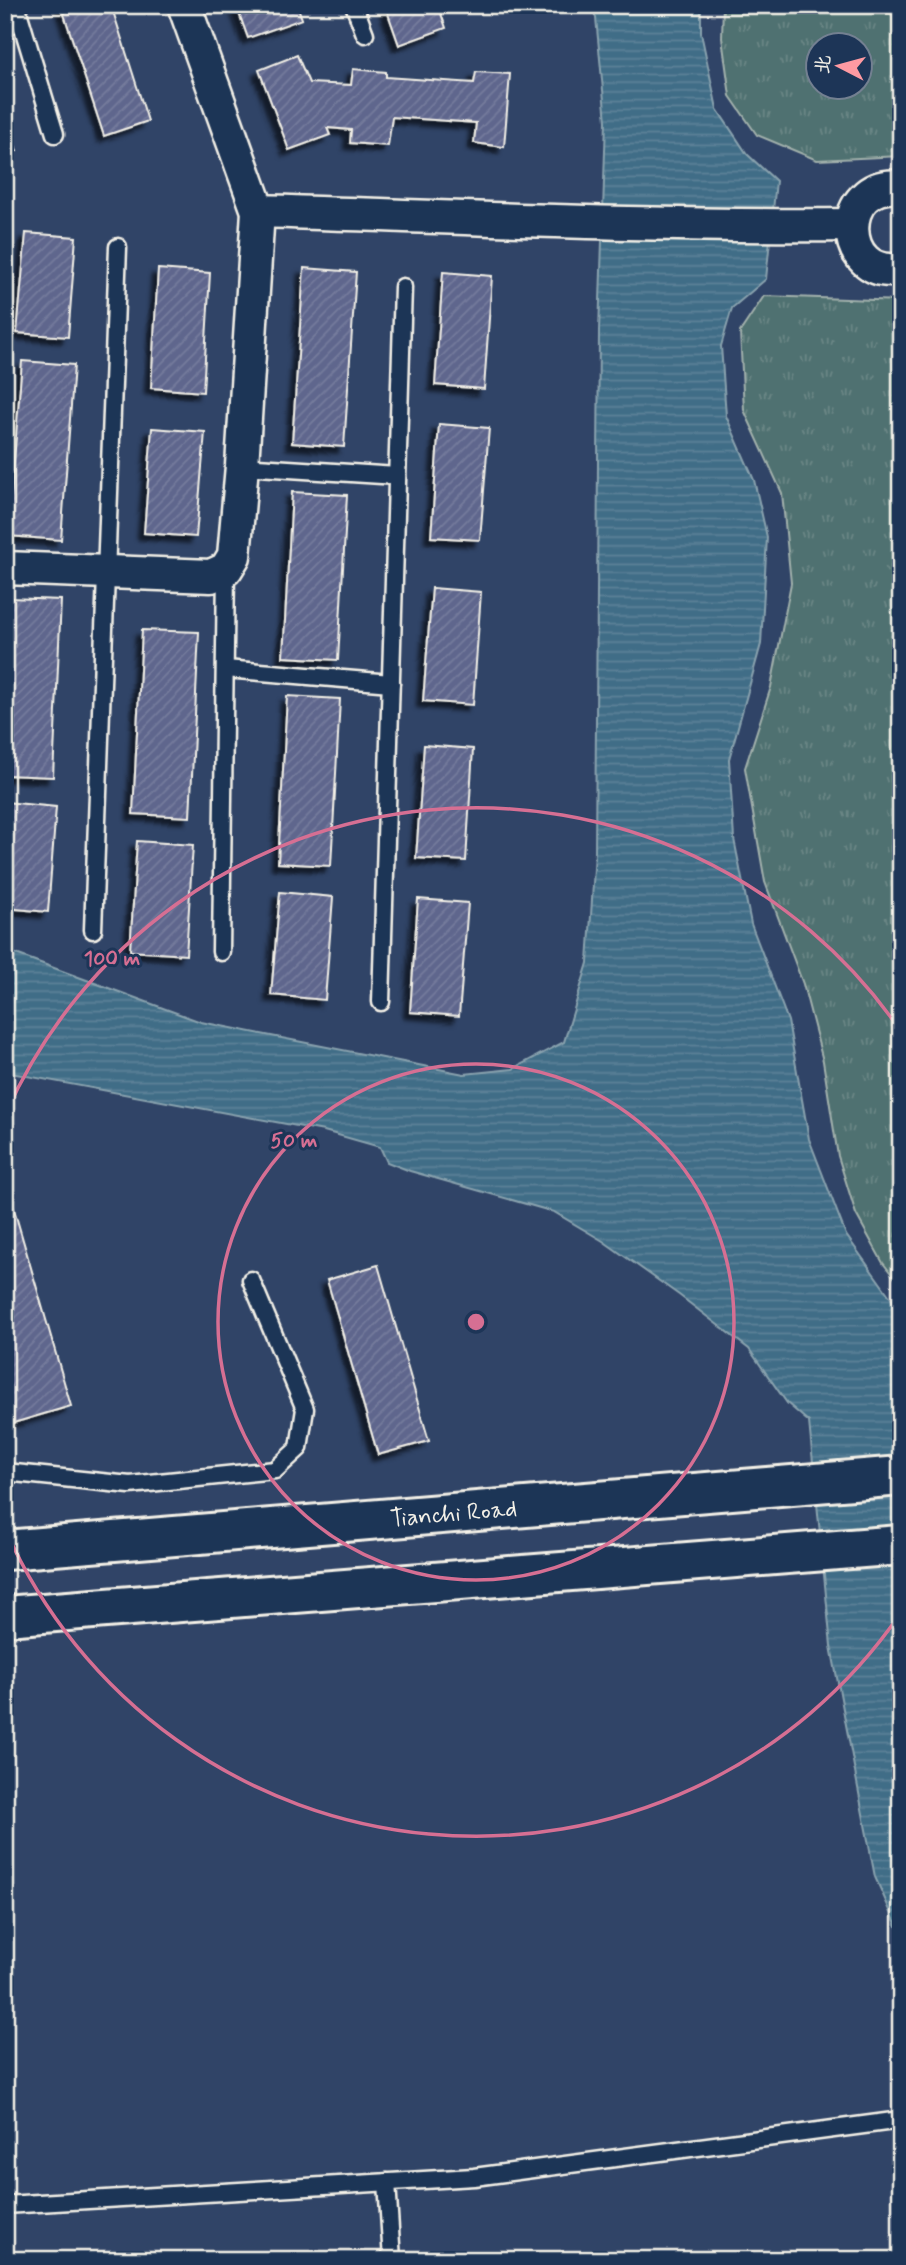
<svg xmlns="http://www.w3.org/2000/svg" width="906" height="2265" font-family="Mynerve,'LXGW WenKai TC',sans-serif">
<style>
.grass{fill:url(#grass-tufts);stroke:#a2b1ac;stroke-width:2;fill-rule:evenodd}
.water{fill:url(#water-rules);stroke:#89a2ae;stroke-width:2}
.building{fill:url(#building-hatch);stroke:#f4f1e8;stroke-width:2;filter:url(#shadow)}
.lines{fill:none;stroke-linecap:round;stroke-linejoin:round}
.lane-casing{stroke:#f4f1e8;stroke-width:21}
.street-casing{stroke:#f4f1e8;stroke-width:37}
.primary-casing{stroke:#f4f1e8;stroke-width:44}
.lane{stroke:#1d3557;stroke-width:16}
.street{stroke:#1d3557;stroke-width:32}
.primary{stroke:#1d3557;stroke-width:38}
.ring{fill:none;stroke:#d66f93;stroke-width:3.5}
.labels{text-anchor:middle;stroke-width:6;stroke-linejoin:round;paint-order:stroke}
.street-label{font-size:24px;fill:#f4f1e8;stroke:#1d3557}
.centre{fill:#d66f93;stroke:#1d3557;stroke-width:3.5}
.ring-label{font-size:21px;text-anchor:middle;font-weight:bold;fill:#d66f93;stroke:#1d3557;stroke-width:6;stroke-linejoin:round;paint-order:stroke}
</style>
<defs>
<pattern id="grass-tufts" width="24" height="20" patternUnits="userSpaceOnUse" patternTransform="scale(1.75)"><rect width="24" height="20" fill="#507171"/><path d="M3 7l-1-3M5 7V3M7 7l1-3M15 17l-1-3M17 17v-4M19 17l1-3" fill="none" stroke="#6a8685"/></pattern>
<pattern id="water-rules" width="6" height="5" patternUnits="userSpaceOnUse" patternTransform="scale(1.75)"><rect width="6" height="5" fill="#416d87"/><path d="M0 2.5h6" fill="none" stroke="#5d8298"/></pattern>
<pattern id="building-hatch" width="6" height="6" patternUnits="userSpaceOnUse" patternTransform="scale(1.75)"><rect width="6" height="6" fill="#5e668d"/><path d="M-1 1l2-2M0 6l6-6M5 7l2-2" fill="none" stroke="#767c9d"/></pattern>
<filter id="shadow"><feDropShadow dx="-6" dy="6" stdDeviation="2" flood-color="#0009"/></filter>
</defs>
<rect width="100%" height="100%" fill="#304467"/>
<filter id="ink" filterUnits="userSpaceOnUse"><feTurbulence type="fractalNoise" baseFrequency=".0143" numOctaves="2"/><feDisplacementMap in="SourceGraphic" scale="14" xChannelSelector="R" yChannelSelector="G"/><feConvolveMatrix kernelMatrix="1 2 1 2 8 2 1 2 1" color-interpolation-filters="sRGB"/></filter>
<g filter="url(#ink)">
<g class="grass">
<path d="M723 5H901V156L817 160 757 135 730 96 722 38ZM818 46H860V88H818Z"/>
<polygon points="764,296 901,301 901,1286 883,1263 856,1214 838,1156 823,1061 803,984 765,882 745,768 771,687 791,583 782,493 744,410 740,332"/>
</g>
<polygon class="water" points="591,5 701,5 701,33 717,109 747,154 776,181 766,279 732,308 721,346 726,416 754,480 767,537 761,644 729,759 734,839 751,924 788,1021 809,1139 846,1235 901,1312 901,1935 875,1877 831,1646 809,1422 787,1403 749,1349 679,1295 603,1241 554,1212 410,1171 387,1162 380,1147 324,1131 5,1072 5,950 201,1022 464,1074 513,1069 564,1042 588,963 595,852 599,331 606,121 596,18"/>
<g class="building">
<polygon points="61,5 111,5 148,121 104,136"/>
<polygon points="236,5 297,5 302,19 248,38"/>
<polygon points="385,5 438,5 446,28 399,45"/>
<polygon points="297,55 309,83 351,85 353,69 386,72 386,77 474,83 476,72 510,74 504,147 474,143 476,123 392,117 388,146 350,143 351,130 327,128 330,135 289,150 259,70"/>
<polygon points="5,115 17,151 5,155"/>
<polygon points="26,233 76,237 68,337 17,333"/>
<polygon points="304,268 356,272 344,447 292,443"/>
<polygon points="158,269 210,273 203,392 151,388"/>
<polygon points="443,272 492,276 484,389 435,385"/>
<polygon points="22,361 74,365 61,540 8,536"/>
<polygon points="439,424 489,428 480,540 431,537"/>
<polygon points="152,428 205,432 196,537 144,533"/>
<polygon points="292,492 347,495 338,660 283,657"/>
<polygon points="432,588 481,592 473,705 423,701"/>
<polygon points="9,598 61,600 53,777 5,775 5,675"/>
<polygon points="142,630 199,632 190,817 133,814"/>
<polygon points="287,696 340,699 331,866 278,863"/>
<polygon points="424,745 473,749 466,861 416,858"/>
<polygon points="5,802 56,807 48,912 5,908"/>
<polygon points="137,841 193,845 186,955 130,951"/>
<polygon points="280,892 333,897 325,1000 271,995"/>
<polygon points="418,899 468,903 459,1016 410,1012"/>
<polygon points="5,1178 71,1406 10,1424 5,1409"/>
<polygon points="378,1265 429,1441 378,1455 327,1280"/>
</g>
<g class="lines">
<defs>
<g id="lane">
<polyline points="16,5 55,134"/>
<polyline points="354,5 365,34"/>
<polyline points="242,466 397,476"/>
<polyline points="225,669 391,683"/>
<polyline points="93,930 118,247"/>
<polyline points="221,952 226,569"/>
<polyline points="381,1002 403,287"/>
<polyline points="5,1472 130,1485 275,1470 299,1448 305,1409 251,1280"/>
<polyline points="387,2182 392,2260"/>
<polyline points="5,2205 474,2177 901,2120"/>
</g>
<g id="street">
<path d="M901 187C834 179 838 281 901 269"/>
<path d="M258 211C455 217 654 227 851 225"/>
<polyline points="5,568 211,576 226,569 234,556 242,466 258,211 184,5"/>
</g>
<g id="primary">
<path id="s1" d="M5 1550 901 1476"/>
<polyline points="5,1616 901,1545"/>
</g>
</defs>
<use href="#lane" class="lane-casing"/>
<use href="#street" class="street-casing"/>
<use href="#primary" class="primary-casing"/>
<use href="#lane" class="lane"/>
<use href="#street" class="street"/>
<use href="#primary" class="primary"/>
</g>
</g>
<g class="ring">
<circle cx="476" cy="1322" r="258"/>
<path d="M900 1614A515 515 0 0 1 6 1531M6 1113A515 515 0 0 1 900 1030"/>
</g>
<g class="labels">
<g class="street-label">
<text dy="8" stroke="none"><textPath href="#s1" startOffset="450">Tianchi Road</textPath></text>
</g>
</g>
<circle cx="476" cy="1322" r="10" class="centre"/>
<g class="ring-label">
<text x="112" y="965">100 m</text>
<text x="294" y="1147">50 m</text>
</g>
<rect width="906" height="2265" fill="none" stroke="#1d3557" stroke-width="28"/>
<rect x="14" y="14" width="878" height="2237" fill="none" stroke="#f4f1e8" stroke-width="2.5" filter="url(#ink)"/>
<g transform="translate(839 66) rotate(276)"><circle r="33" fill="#1d3557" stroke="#738091" stroke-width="2"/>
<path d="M0-5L12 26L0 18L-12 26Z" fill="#ff9aa2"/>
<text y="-10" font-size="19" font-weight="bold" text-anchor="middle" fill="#f4f1e8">北</text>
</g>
</svg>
